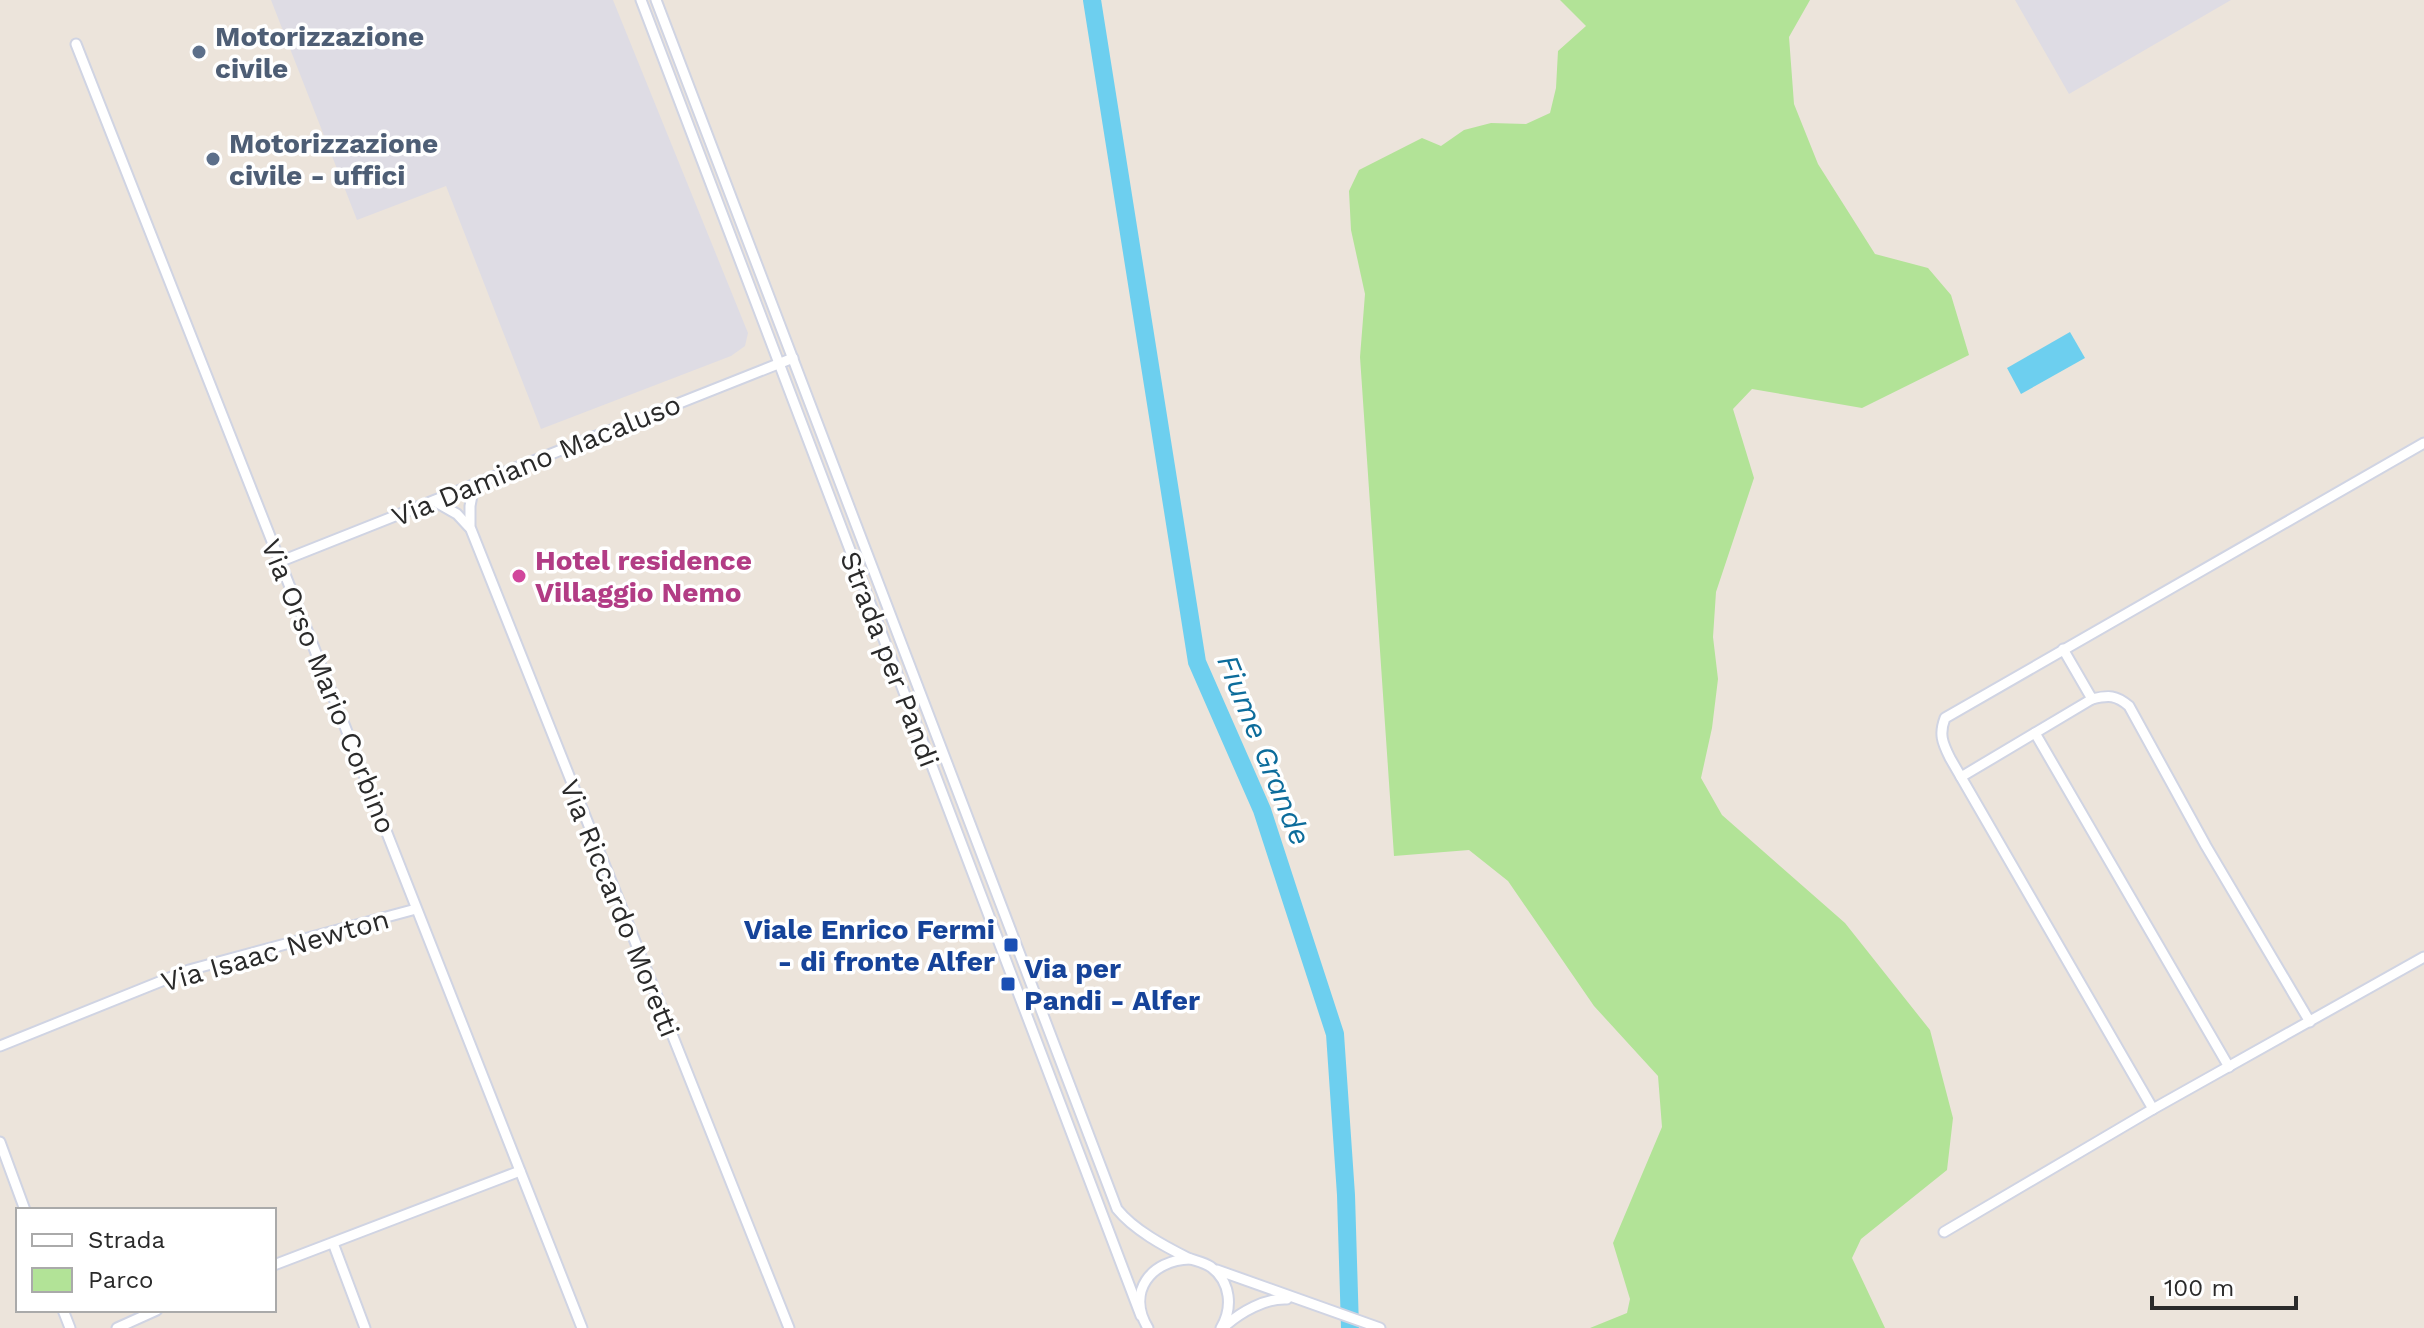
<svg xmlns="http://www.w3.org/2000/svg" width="2424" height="1328" font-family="'Work Sans',sans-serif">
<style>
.industrial{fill:#dedce4}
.green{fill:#b2e397}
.water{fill:#6dcfef}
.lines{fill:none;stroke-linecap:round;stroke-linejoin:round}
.river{stroke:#6dcfef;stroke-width:18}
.minor-casing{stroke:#d0d4e3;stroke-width:13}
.minor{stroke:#fff;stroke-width:9}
.service-dot{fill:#5c6f8a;stroke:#fff;stroke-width:3}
.hotel-dot{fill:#d1479c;stroke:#fff;stroke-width:3}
.transit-dot{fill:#1a4fb4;stroke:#fff;stroke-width:3}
.labels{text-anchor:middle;stroke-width:7;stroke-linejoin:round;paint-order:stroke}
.service-label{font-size:28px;font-weight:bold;fill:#4e5e75;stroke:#fff;text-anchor:start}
.street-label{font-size:28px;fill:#2a2a2a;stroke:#fff}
.hotel-label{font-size:28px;font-weight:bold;fill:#b23c85;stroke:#fff;text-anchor:start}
.transit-label{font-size:28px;font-weight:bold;fill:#164399;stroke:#fff;text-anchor:end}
.water-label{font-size:30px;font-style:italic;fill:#0c6c9b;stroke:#fff}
</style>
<rect width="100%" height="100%" fill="#ece4db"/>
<g class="industrial">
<polygon points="271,0 613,0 748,333 745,346 731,356 541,429 446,186 357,220"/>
<polygon points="2015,0 2231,0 2069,94"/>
</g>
<polygon class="green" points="1560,0 1810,0 1789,37 1794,104 1818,164 1875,254 1928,268 1951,295 1969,355 1862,408 1752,389 1733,409 1754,478 1716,592 1713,637 1718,679 1712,728 1701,778 1722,815 1845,923 1930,1030 1953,1118 1947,1170 1861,1239 1852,1258 1885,1328 1590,1328 1627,1313 1630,1299 1613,1243 1662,1127 1658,1076 1594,1006 1508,881 1469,850 1394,856 1360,357 1365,294 1351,230 1349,191 1359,170 1422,138 1441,146 1464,130 1491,123 1526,124 1550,113 1556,88 1558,51 1586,26"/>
<polygon class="water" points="2070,332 2085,358 2021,394 2007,368"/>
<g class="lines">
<polyline class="river" points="1092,0 1197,662 1262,810 1335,1034 1346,1195 1350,1328"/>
<defs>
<g id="minor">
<polyline points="641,0 1141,1316"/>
<path d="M656 0 1117 1209C1134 1230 1164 1246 1188 1258 1196 1261 1204 1262 1211 1267 1231 1282 1233 1308 1221 1328"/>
<polyline points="76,44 582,1328"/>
<polyline points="474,485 470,506 470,527 789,1328"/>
<polyline points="434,501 457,514 469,527"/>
<polyline points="279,562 793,358"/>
<path d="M2063 649 2092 699C2109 695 2116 695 2129 706L2206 846 2310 1022"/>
<polyline points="2035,733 2229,1067"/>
<polyline points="1961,777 2092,699"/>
<polyline points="0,1046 189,970 416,909"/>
<path d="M2153 1109 1950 758C1942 742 1939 734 1945 718L2424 443"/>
<polyline points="0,1142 25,1210"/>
<polyline points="1944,1232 2153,1109 2424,957"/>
<polyline points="333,1243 365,1328"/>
<polyline points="274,1265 520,1171"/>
<polyline points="1217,1270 1380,1328"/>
<polyline points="63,1310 70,1328"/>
<path d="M1225 1326C1241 1312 1265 1298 1287 1299"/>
<polyline points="117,1328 157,1310"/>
<path d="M1148 1328C1126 1292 1151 1260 1190 1259"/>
</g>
</defs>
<use href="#minor" class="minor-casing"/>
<use href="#minor" class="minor"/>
</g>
<g class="service-dot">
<circle cx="199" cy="52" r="8"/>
<circle cx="213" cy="159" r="8"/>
</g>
<circle class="hotel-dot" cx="519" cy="576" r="8"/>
<g class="transit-dot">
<rect x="1003" y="937" width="16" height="16" rx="4"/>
<rect x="1000" y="976" width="16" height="16" rx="4"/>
</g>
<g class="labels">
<g class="service-label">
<text x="215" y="46">Motorizzazione<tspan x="215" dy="32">civile</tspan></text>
<text x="229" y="153">Motorizzazione<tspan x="229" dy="32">civile - uffici</tspan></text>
</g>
<g class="street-label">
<text transform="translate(536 460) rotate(-22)" y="10">Via Damiano Macaluso</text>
<text transform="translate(890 659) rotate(69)" y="10">Strada per Pandi</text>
<text transform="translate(329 686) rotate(68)" y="10">Via Orso Mario Corbino</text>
<text transform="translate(620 908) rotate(68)" y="10">Via Riccardo Moretti</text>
<text transform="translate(275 950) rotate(-16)" y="10">Via Isaac Newton</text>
</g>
<g class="hotel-label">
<text x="535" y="570">Hotel residence<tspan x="535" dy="32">Villaggio Nemo</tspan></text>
</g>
<g class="transit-label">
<text x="995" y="939">Viale Enrico Fermi<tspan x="995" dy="32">- di fronte Alfer</tspan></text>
<text x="1024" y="978" text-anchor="start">Via per<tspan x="1024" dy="32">Pandi - Alfer</tspan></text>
</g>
<g class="water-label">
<text transform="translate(1264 750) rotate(68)" y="10">Fiume Grande</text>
</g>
</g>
<rect x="16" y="1208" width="260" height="104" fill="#ffffff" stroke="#aaaaaa" stroke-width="2"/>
<rect x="32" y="1234" width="40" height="12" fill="#ffffff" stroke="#aaaaaa" stroke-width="2"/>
<text x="88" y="1248" font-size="24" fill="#2a2a2a">Strada</text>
<rect x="32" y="1268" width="40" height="24" fill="#b2e397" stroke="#aaaaaa" stroke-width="2"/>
<text x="88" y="1288" font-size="24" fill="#2a2a2a">Parco</text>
<path d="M2152 1296v12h144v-12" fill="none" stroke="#2a2a2a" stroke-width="4"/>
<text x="2164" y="1296" font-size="24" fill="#2a2a2a" stroke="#ffffff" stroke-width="6" paint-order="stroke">100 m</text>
</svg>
